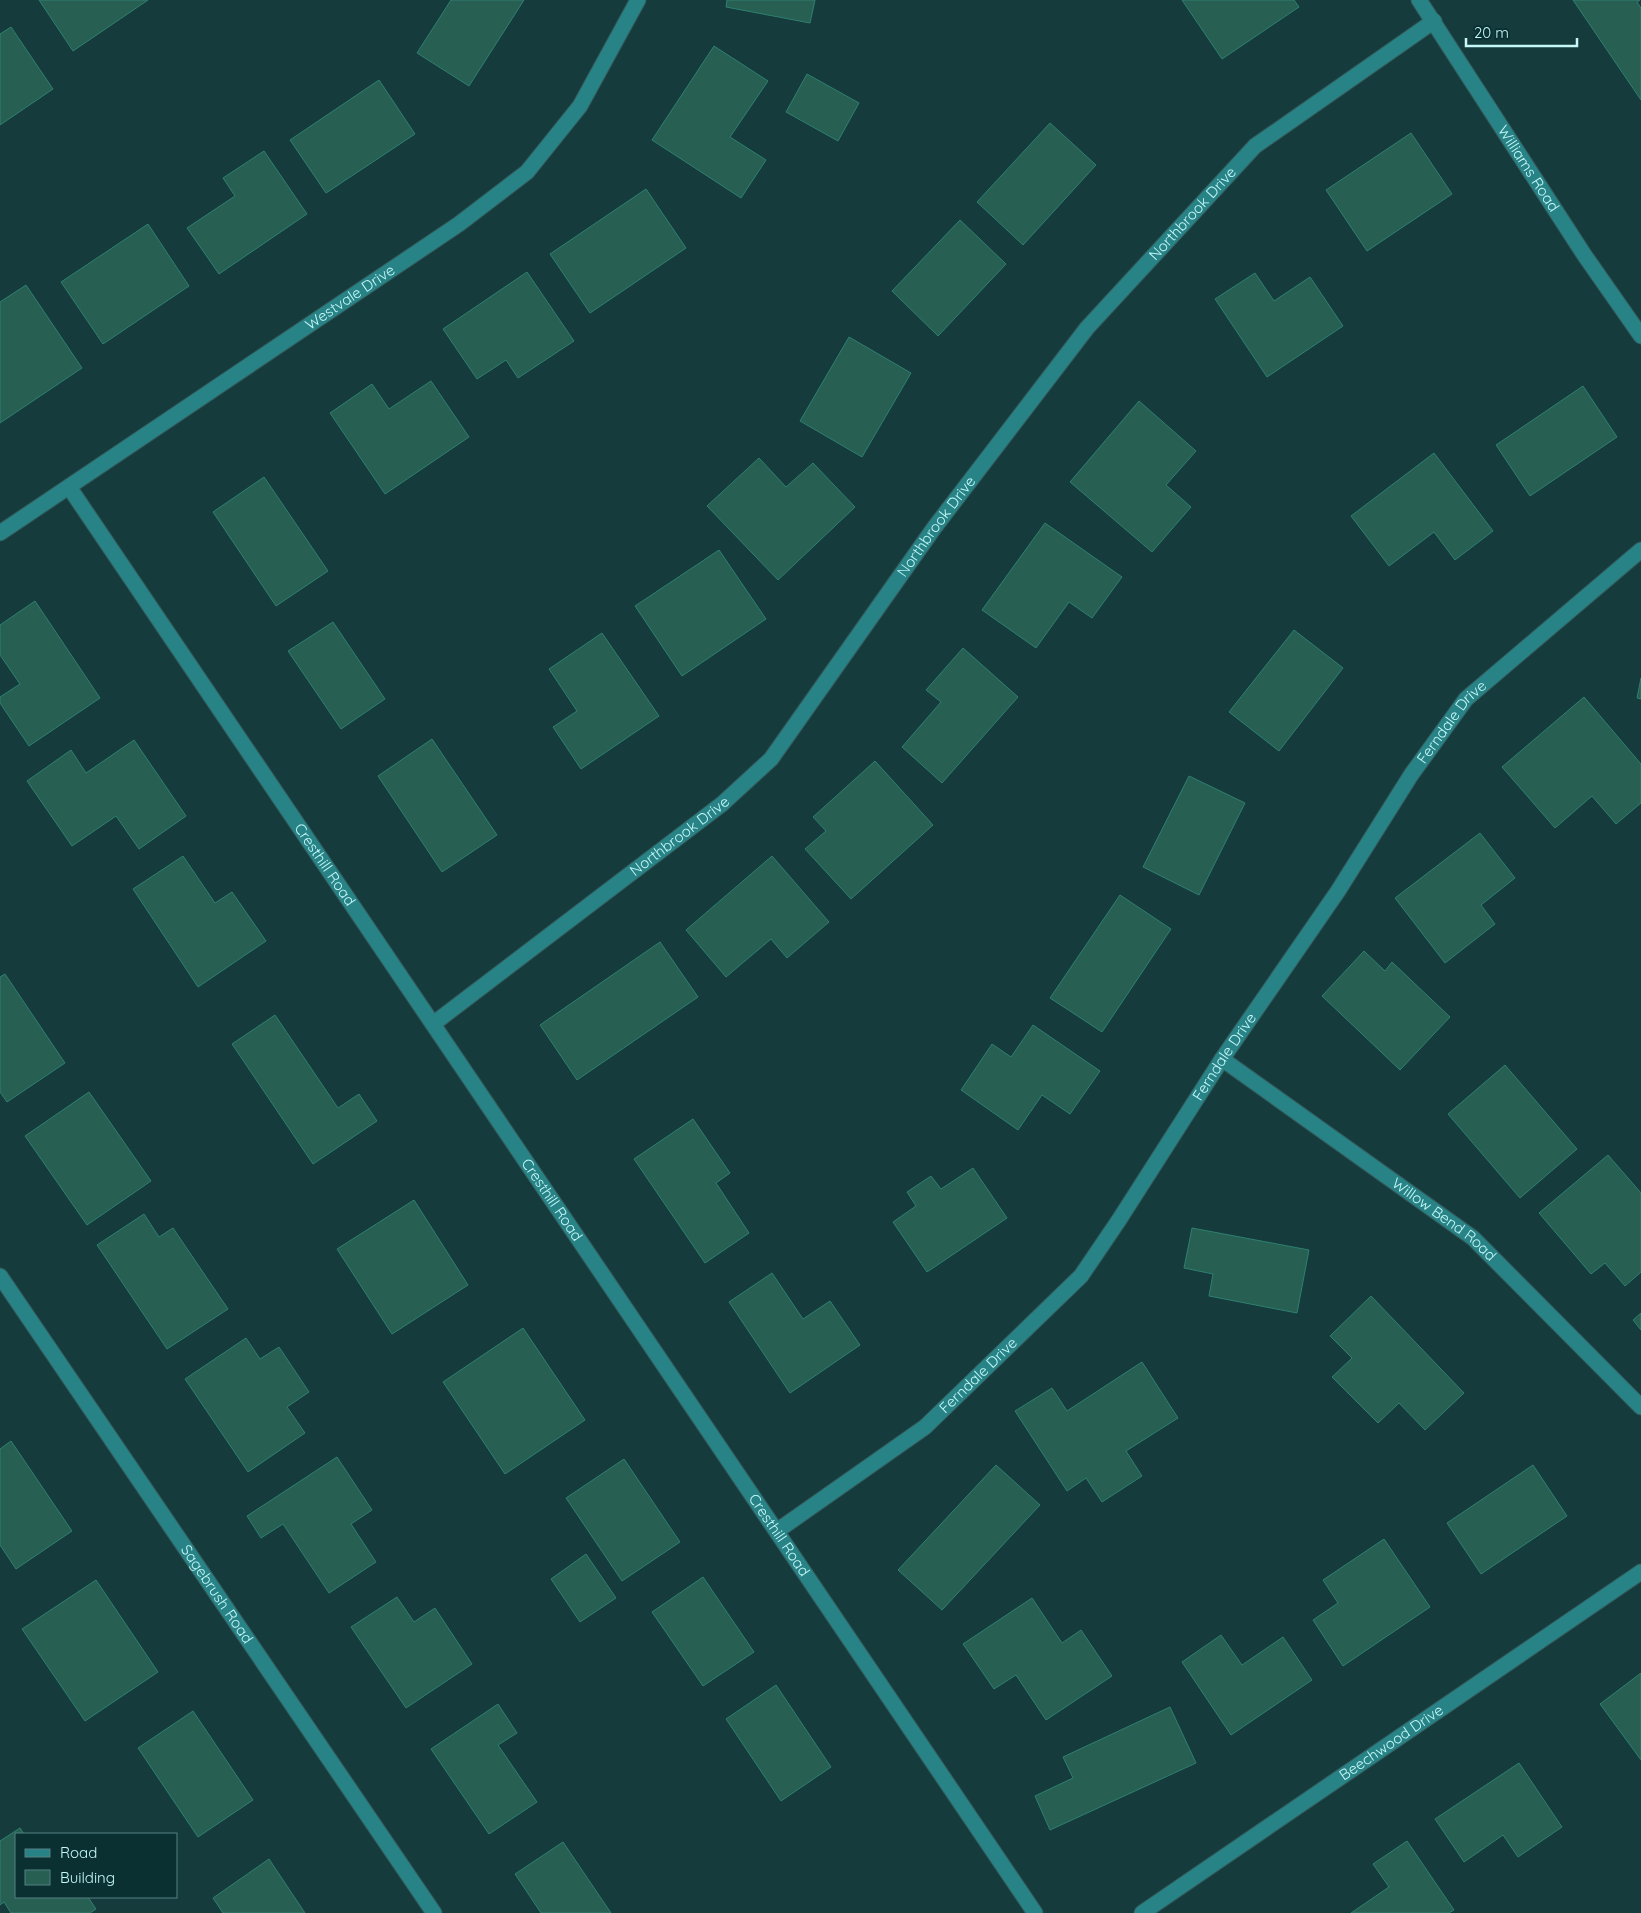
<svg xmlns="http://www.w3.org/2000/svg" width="1641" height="1913" font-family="Quicksand,sans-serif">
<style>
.building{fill:#275f53;stroke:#2e8070}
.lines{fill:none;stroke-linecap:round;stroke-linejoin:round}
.minor-casing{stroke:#335a5b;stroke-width:17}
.minor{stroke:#288386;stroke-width:15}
.labels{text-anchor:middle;stroke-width:5;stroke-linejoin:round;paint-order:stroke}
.street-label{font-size:15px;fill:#c5f8f9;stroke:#0b3032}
</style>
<rect width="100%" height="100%" fill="#163b3c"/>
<g class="building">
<polygon points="39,0 148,0 73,51"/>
<polygon points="451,0 524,0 469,86 417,53"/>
<polygon points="727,0 815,0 810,23 726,7"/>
<polygon points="1182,0 1294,0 1299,7 1222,59"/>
<polygon points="1573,0 1640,0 1637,2 1641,8 1641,100"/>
<polygon points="11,27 53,89 0,125 0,34"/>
<polygon points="714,46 768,81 730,137 766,160 741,198 652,140"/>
<polygon points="807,74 859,103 838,141 786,112"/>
<polygon points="379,80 415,134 326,193 290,140"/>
<polygon points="1050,123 1096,165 1023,245 977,202"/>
<polygon points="1411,133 1452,194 1367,251 1326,190"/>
<polygon points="264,151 307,214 219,274 187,228 235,196 223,178"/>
<polygon points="646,189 686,248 590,313 550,254"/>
<polygon points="960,220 1006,264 938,336 892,291"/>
<polygon points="148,224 189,286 103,344 61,282"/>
<polygon points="527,272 574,341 518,378 506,360 477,379 443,329"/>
<polygon points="1255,273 1274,301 1310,277 1343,326 1267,377 1215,299"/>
<polygon points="26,285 82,368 0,423 0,302"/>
<polygon points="849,337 911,373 862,457 800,421"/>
<polygon points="431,381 469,437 385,494 330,413 372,384 389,409"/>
<polygon points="1583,386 1617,437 1530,496 1496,445"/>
<polygon points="1139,401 1196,451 1166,485 1191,507 1152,552 1070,482"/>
<polygon points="1434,453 1493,531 1455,560 1434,532 1389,566 1351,516"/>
<polygon points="759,458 786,487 813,463 855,507 778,580 707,506"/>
<polygon points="264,477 328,571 276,606 213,512"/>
<polygon points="1045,523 1122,577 1092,618 1069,602 1036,648 982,610"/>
<polygon points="719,550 766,619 682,676 635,606"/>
<polygon points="35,601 100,698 29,746 0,703 0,697 20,684 0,655 0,625"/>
<polygon points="333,622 385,699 341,729 288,651"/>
<polygon points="1294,630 1343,668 1279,751 1229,712"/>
<polygon points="602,633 659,716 581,769 553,727 577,711 549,669"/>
<polygon points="963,648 1018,697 942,783 902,747 941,702 926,690"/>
<polygon points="1641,678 1641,699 1637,698"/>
<polygon points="1584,697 1641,764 1641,803 1616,824 1592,796 1555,828 1502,767"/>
<polygon points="432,739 497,835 442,872 378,776"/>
<polygon points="134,740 186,816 139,849 116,816 72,846 27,781 71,750 86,773"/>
<polygon points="875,761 933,825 851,899 805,849 826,831 813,817"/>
<polygon points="1189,776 1245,803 1199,895 1143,867"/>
<polygon points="1480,833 1515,878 1481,905 1495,924 1445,963 1395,898"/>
<polygon points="183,856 215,903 232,892 266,941 198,987 133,889"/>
<polygon points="772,856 829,922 787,958 771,939 726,977 686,930"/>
<polygon points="1120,895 1171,929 1102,1032 1050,998"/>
<polygon points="660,942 698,997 577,1080 540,1025"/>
<polygon points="1364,951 1385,971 1392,962 1450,1017 1400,1070 1322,996"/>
<polygon points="5,974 65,1063 7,1102 0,1092 0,977"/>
<polygon points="275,1015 338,1108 359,1094 377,1121 313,1164 232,1044"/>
<polygon points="1033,1025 1100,1071 1070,1114 1042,1095 1018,1130 961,1090 992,1044 1011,1057"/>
<polygon points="1505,1065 1577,1149 1520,1198 1448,1114"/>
<polygon points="89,1092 151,1181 87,1225 25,1136"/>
<polygon points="693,1119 730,1173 716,1183 749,1233 705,1263 634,1159"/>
<polygon points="1608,1155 1641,1193 1641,1272 1625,1286 1605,1263 1591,1274 1539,1213"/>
<polygon points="973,1168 1007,1218 927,1272 893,1222 916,1206 907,1192 931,1176 941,1189"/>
<polygon points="414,1200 468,1285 392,1334 337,1249"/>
<polygon points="144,1214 159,1237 173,1228 228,1309 167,1349 97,1245"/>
<polygon points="1192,1228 1309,1250 1297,1313 1209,1296 1213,1274 1184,1268"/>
<polygon points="772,1273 803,1319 830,1301 860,1345 790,1393 729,1302"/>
<polygon points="1371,1296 1464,1393 1425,1430 1399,1403 1378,1423 1332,1377 1352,1358 1330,1336"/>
<polygon points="1641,1313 1641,1330 1633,1320"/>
<polygon points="523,1328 585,1420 505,1474 443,1382"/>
<polygon points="246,1338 260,1359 279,1347 309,1392 287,1407 305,1433 248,1472 185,1379"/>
<polygon points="1142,1362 1178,1418 1126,1451 1142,1476 1102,1502 1086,1478 1067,1491 1015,1411 1052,1388 1067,1411"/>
<polygon points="11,1441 72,1531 16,1569 0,1545 0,1449"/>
<polygon points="337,1457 372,1510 351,1524 376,1562 329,1593 283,1524 261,1538 247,1516"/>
<polygon points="624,1459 680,1542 622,1581 566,1498"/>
<polygon points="996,1465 1040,1505 942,1610 898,1570"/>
<polygon points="1533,1465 1567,1516 1481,1574 1447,1523"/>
<polygon points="1384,1539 1430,1607 1343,1666 1313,1620 1338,1603 1323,1580"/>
<polygon points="586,1554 616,1598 580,1622 551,1579"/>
<polygon points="703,1577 754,1652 703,1686 652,1612"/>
<polygon points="96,1580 158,1672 85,1721 22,1629"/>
<polygon points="397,1597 414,1622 435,1608 472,1664 406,1708 351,1627"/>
<polygon points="1032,1598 1062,1643 1081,1630 1112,1676 1046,1720 1016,1675 994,1689 963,1644"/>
<polygon points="1221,1635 1242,1665 1283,1637 1312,1680 1231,1735 1182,1662"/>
<polygon points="1641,1673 1641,1760 1600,1704"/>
<polygon points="776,1685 831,1767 781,1801 726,1719"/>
<polygon points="498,1704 517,1733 498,1745 537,1802 489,1834 431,1749"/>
<polygon points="1170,1707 1196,1763 1050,1830 1035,1796 1073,1778 1063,1757"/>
<polygon points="193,1711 253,1800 198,1837 138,1748"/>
<polygon points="1519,1763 1562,1827 1518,1857 1503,1835 1464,1862 1435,1819"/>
<polygon points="20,1828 24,1834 16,1834 16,1897 88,1897 96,1909 90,1913 11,1913 4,1902 0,1905 0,1841"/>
<polygon points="1407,1841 1454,1910 1449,1913 1351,1913 1389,1887 1373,1864"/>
<polygon points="563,1842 611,1913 541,1913 515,1874"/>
<polygon points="269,1859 305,1913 223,1913 213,1898"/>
</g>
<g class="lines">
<defs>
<g id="minor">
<path id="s1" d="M1419 0 1585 256 1641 336"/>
<path id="s2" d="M69 487 1035 1913"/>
<path id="s3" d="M0 533 459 224 527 172 580 106 638 0"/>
<path id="s4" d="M433 1024 722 804 771 759 934 528 1087 328 1255 146 1434 21"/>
<path id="s5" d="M1222 1059 1473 1238 1641 1407"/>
<path id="s6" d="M0 1276 434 1913"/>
<path id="s7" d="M777 1531 925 1427 1081 1276 1119 1220 1222 1059 1338 891 1411 775 1466 699 1641 550"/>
<path id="s8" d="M1142 1913 1641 1572"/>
</g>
</defs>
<use href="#minor" class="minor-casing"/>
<use href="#minor" class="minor"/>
</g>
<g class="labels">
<g class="street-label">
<text dy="5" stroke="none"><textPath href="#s1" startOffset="201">Williams Road</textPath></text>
<text dy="5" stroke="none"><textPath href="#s4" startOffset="1120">Northbrook Drive</textPath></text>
<text dy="5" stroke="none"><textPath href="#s3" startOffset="422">Westvale Drive</textPath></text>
<text dy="5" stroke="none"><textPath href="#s4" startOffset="715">Northbrook Drive</textPath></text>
<text dy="5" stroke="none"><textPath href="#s7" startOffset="1065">Ferndale Drive</textPath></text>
<text dy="5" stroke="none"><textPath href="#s4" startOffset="310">Northbrook Drive</textPath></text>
<text dy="5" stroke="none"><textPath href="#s2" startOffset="456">Cresthill Road</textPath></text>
<text dy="5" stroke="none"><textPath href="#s7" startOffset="660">Ferndale Drive</textPath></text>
<text dy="5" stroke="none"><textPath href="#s2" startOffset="861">Cresthill Road</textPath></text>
<text dy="5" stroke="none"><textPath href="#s5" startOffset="274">Willow Bend Road</textPath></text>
<text dy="5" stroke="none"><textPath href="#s7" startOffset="255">Ferndale Drive</textPath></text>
<text dy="5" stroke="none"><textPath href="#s2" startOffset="1266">Cresthill Road</textPath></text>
<text dy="5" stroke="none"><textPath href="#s6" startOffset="385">Sagebrush Road</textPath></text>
<text dy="5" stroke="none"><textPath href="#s8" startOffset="302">Beechwood Drive</textPath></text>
</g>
</g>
<rect x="15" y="1833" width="162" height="65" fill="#0b3032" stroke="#558082"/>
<rect x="25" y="1849" width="25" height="8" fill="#288386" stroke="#558082"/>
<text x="60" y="1858" font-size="15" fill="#c5f8f9">Road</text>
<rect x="25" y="1870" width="25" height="15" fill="#275f53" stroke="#558082"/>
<text x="60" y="1883" font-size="15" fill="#c5f8f9">Building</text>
<path d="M1466 38v8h111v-8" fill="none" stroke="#c5f8f9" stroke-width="2.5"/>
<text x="1474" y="38" font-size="15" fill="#c5f8f9" stroke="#0b3032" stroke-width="4" paint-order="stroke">20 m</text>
</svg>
